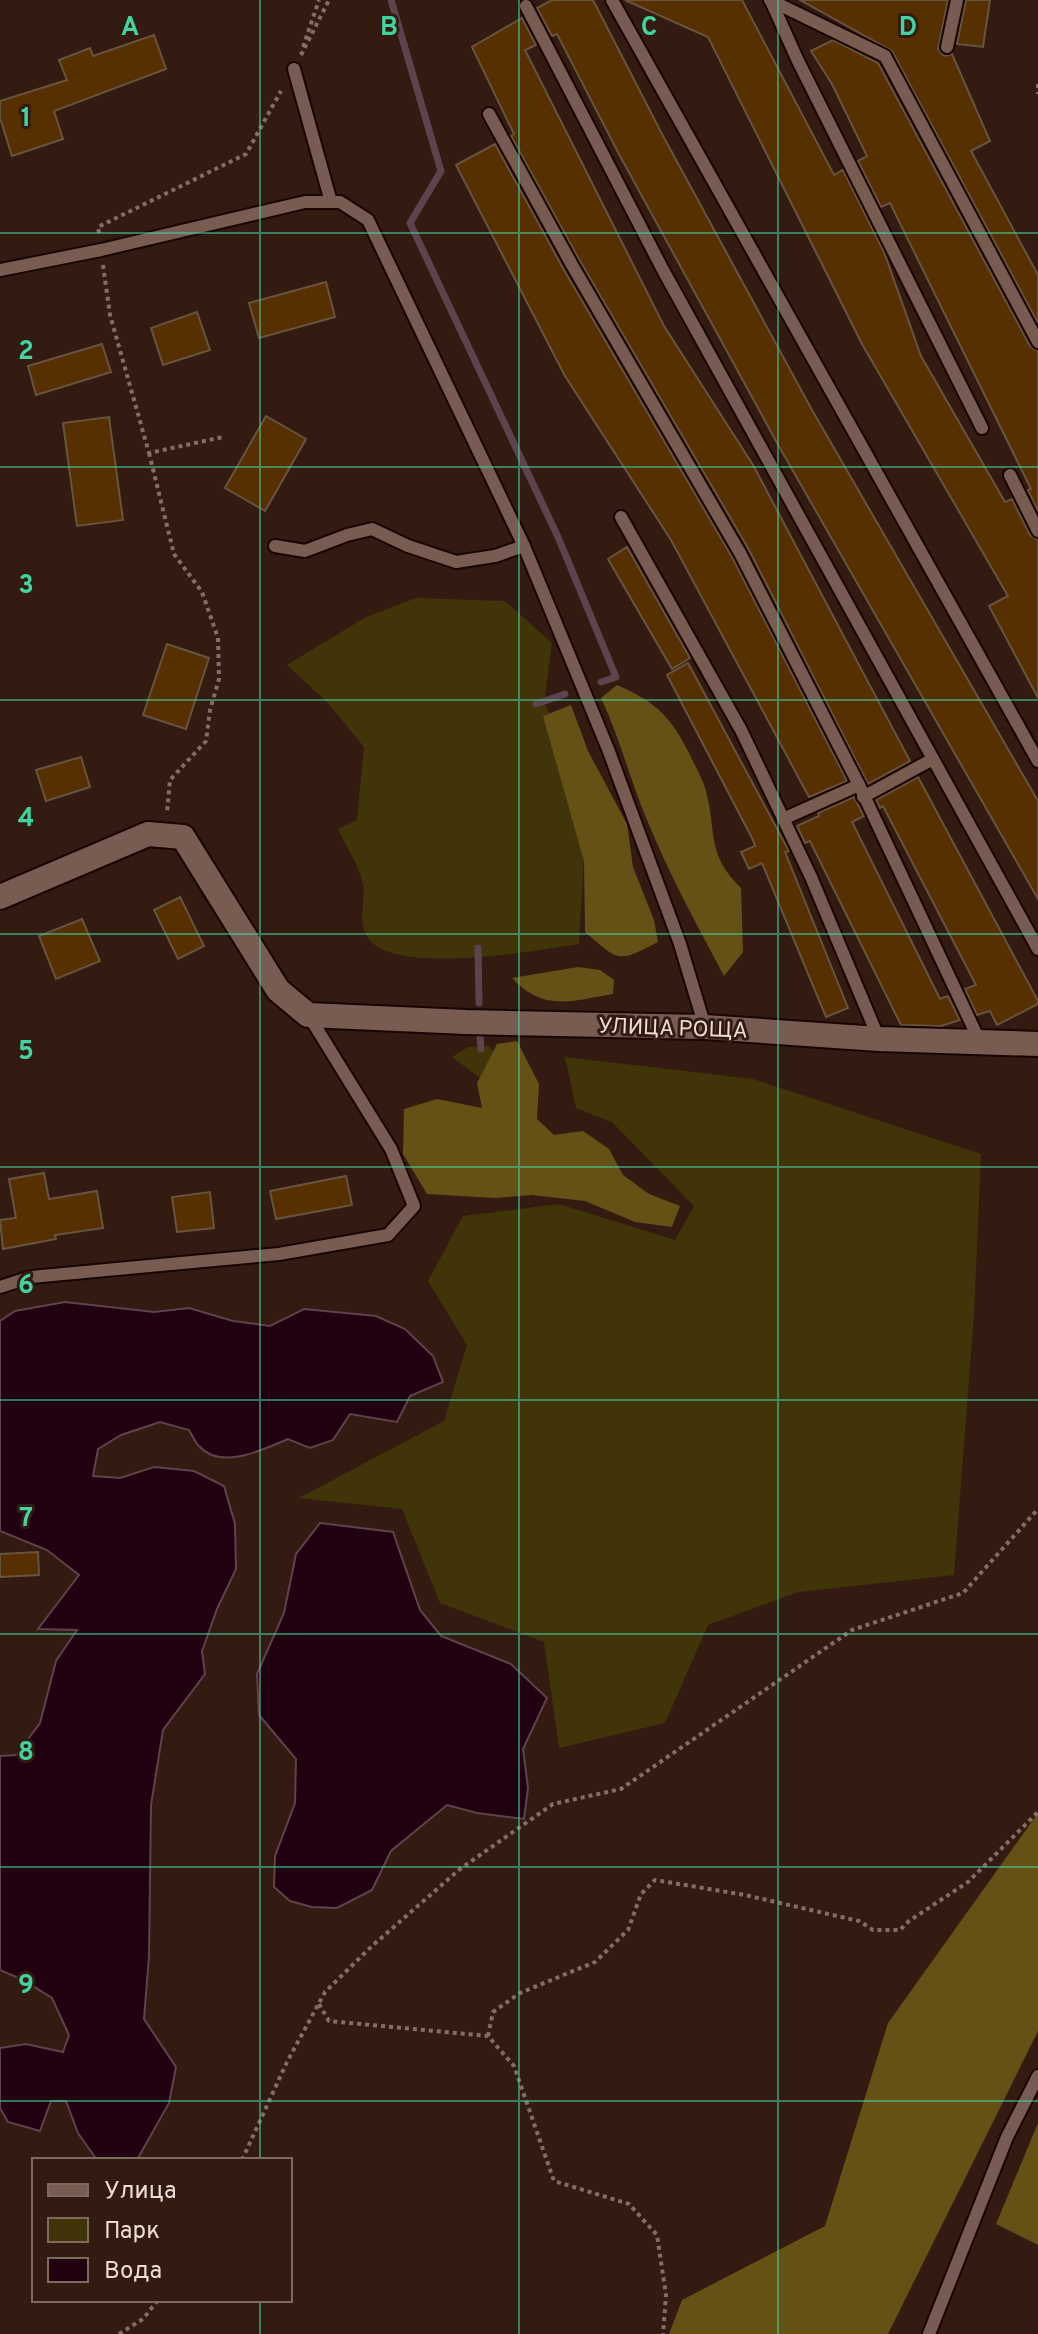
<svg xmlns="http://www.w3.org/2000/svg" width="1038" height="2334" font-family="Overpass,sans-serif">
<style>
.green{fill:#413409}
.forest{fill:#655116}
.water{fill:#210010;stroke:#5e424c;stroke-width:2}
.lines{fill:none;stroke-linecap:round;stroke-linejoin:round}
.stream{stroke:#5e424c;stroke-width:7}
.building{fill:#563000;stroke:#68533f;stroke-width:2}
.lane-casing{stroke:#190501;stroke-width:16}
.street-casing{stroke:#190501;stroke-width:28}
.path{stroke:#836e67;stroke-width:4;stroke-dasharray:4 4;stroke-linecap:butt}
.lane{stroke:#785c51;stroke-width:12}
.street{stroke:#785c51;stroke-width:24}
.grid{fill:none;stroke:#42d4a0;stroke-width:2;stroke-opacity:0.55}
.labels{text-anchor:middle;stroke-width:6;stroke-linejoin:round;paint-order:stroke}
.street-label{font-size:22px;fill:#eeddd7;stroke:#331b12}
.grid-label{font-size:26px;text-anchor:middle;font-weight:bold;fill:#42d4a0;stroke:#331b12;stroke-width:6;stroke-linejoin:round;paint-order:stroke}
</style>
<rect width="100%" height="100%" fill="#331b12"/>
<g class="green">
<path d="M416 598 505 601 552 643 544 703 588 786 579 944C539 950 395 976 369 939 356 921 366 905 363 885 360 867 346 846 338 829L357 820 364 747 328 703 287 665 366 617Z"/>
<polygon points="489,1046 500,1061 498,1082 479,1077 452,1057 468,1047"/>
<polygon points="565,1057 753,1079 981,1154 974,1315 954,1575 798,1592 708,1625 665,1723 559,1748 544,1642 440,1603 402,1509 299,1498 444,1421 467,1345 428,1281 463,1216 559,1204 675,1240 694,1206 612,1122 576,1108"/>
</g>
<g class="forest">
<path d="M617 685C658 703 671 717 691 757 696 768 703 779 706 791 717 833 706 854 741 888L743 952 724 976C697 925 669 874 647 820 630 780 620 738 601 698Z"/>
<path d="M571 705 588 751 627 824 633 867 654 920 658 942C617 963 620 962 585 932L584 861 543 716Z"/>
<path d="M578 967 600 970 614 980 613 994C571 1001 544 1012 512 978Z"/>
<polygon points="517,1041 539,1084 537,1119 554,1135 583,1131 609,1149 623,1175 649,1194 680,1206 672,1227 635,1222 585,1201 532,1195 495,1198 427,1194 403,1154 404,1109 437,1099 482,1108 477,1083 497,1044"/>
<polygon points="1038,1813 1038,2031 888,2334 669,2334 682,2300 825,2226 888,2023"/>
<polygon points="1038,2123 1038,2245 996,2224"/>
</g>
<g class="water">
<path d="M65 1302 154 1312 189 1308 233 1321 270 1326 304 1309 376 1316 405 1329 433 1356 443 1382 410 1396 397 1422 350 1414 333 1440 310 1448 288 1439C264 1449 221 1471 199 1446 195 1442 192 1435 189 1430L160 1422 121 1435 98 1449 93 1476 120 1478 154 1467 194 1471 224 1486 235 1524 236 1569 217 1609 202 1651 205 1674 163 1730 151 1805 149 1956 144 2019 176 2067 169 2103 138 2158 97 2160 78 2133 66 2101H51L40 2131 8 2122 0 2108V2048L26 2044 63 2052 69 2035 52 1998 23 1980 0 1970V1756L16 1755 40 1723 56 1661 77 1630 38 1629 79 1575 47 1550 0 1531V1321L15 1311Z"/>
<polygon points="320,1523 393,1532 420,1610 441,1636 511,1664 547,1698 523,1749 528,1788 524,1819 477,1813 447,1805 391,1851 372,1890 337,1908 312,1907 290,1901 274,1887 275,1856 295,1803 296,1759 259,1715 257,1674 284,1613 296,1554"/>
</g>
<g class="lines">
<g class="stream">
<polyline points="391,0 441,171 410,223 558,537 616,677 601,682"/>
<polyline points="536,704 565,694"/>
<polyline points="478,948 479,1003"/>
<polyline points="480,1035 481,1049"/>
</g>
</g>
<g class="building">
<polygon points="552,0 593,0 662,134 812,410 1038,801 1038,899 781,450 620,156 557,34 552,36 537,8"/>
<polygon points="625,0 742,0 834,175 843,170 884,252 921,356 1005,502 1012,499 1030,535 1038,540 1038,698 989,606 1008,596 862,344 708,37"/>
<polygon points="800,0 948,0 938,49 944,56 952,54 990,141 971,151 1038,275 1038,323 892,51"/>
<polygon points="966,0 990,0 983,47 957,44"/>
<polygon points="522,18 536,45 525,50 664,326 753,465 910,761 868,784 748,548 580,261 511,136 514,134 472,47"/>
<polygon points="154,35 166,69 54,111 63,139 12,156 0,118 0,101 67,80 59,60 90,48 93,56"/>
<polygon points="833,40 878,63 1030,346 1038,351 1038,511 1028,490 1031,489 890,203 881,207 858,161 867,156 832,84 811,51"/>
<polygon points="495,144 564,270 732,557 847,781 809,797 671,540 565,376 456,165"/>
<polygon points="326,282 335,317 259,338 249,303"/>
<polygon points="197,312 210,350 163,365 151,328"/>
<polygon points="102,344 111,372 36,395 28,366"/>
<polygon points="266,416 306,439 265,511 225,488"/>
<polygon points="109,417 123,520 77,526 63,423"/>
<polygon points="627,547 690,658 672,669 608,559"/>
<polygon points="167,644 209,658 186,729 143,715"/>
<polygon points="688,663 789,851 785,852 848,1008 826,1017 762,863 749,869 741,852 755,846 753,840 667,675"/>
<polygon points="81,757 90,787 46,801 36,770"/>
<polygon points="918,777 1038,1001 1038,1004 997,1025 990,1011 977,1015 965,989 976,985 883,806 880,808 876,800"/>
<polygon points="854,797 864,816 852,822 940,999 948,996 960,1020 941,1026 901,1025 810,841 805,843 797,826 819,816 818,813"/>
<polygon points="180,897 204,946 178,959 154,910"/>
<polygon points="82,919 100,961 56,979 39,936"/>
<polygon points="44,1173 49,1199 97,1191 103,1228 55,1235 56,1239 3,1249 0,1220 16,1218 9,1179"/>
<polygon points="346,1176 352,1205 276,1219 270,1191"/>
<polygon points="210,1192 214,1228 177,1232 172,1197"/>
<polygon points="38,1552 39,1575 0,1577 0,1554"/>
</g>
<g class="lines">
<defs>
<g id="lane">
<polyline points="612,0 1038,761"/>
<polyline points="770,0 885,56 1038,342"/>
<polyline points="771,1 798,61 982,428"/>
<polyline points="526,6 663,270 1038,949"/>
<polyline points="947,47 957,0"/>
<polyline points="294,69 331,202"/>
<polyline points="489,114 572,265 740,553 859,785 980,1042"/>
<polyline points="0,270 101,250 305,202 340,202 368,220 524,546 608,749 680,944 705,1027"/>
<polyline points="1010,475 1038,531"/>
<polyline points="621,517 741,730 811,877 879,1039"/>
<polyline points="275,546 305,551 347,535 372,529 408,546 456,562 495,556 524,546"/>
<polyline points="863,797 933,759"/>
<polyline points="783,819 859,785"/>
<polyline points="0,1287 31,1277 279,1254 388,1235 414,1206 391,1149 309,1016"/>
<polyline points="929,2334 1007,2137 1038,2076"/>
</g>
<polyline id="street" points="0,897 148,834 183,837 278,990 308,1015 466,1022 705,1027 879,1039 1038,1044"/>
</defs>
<use href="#lane" class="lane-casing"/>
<use href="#street" class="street-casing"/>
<g class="path">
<polyline points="303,47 319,0"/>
<polyline points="301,55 329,0"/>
<polyline points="1038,84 1038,94"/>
<polyline points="99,233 98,227 246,154 281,91"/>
<polyline points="103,265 110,315 149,453 223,437"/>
<polyline points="149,453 174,554 202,592 218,638 219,679 210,710 206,741 170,780 167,812"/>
<polyline points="319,2004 329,2021 488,2036 514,2066 554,2181 629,2204 657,2235 666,2295 663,2334"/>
<polyline points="488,2036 493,2012 520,1993 595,1962 628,1930 641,1894 655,1880 745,1895 859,1921 873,1930 900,1930 909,1921 968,1882 1038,1812"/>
<polyline points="242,2160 287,2062 325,1992 372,1946 460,1869 553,1804 621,1789 852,1630 963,1593 1038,1509"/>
<polyline points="119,2334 143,2319 158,2300"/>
</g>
<use href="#lane" class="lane"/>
<use href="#street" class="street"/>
</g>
<path class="grid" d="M260 0V2160M519 0V2334M778 0V2334M0 233H1038M0 467H1038M0 700H1038M0 934H1038M0 1167H1038M0 1400H1038M0 1634H1038M0 1867H1038M0 2101H1038M260 2300V2334"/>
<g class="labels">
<g class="street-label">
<text transform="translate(673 1027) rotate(2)" y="8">УЛИЦА РОЩА</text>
</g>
</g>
<g class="grid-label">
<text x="130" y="35">A</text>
<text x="389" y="35">B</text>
<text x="649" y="35">C</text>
<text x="908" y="35">D</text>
<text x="26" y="126">1</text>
<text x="26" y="359">2</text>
<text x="26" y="593">3</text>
<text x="26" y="826">4</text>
<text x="26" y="1059">5</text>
<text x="26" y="1293">6</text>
<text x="26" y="1526">7</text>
<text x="26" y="1760">8</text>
<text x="26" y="1993">9</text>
</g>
<rect x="32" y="2158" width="260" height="144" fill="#331b12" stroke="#7e6961" stroke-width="2"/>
<rect x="48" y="2184" width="40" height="12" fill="#785c51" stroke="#7e6961" stroke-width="2"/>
<text x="104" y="2198" font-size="24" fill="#eeddd7">Улица</text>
<rect x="48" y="2218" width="40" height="24" fill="#413409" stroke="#7e6961" stroke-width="2"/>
<text x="104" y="2238" font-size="24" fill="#eeddd7">Парк</text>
<rect x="48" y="2258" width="40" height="24" fill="#210010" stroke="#7e6961" stroke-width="2"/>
<text x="104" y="2278" font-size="24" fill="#eeddd7">Вода</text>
</svg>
